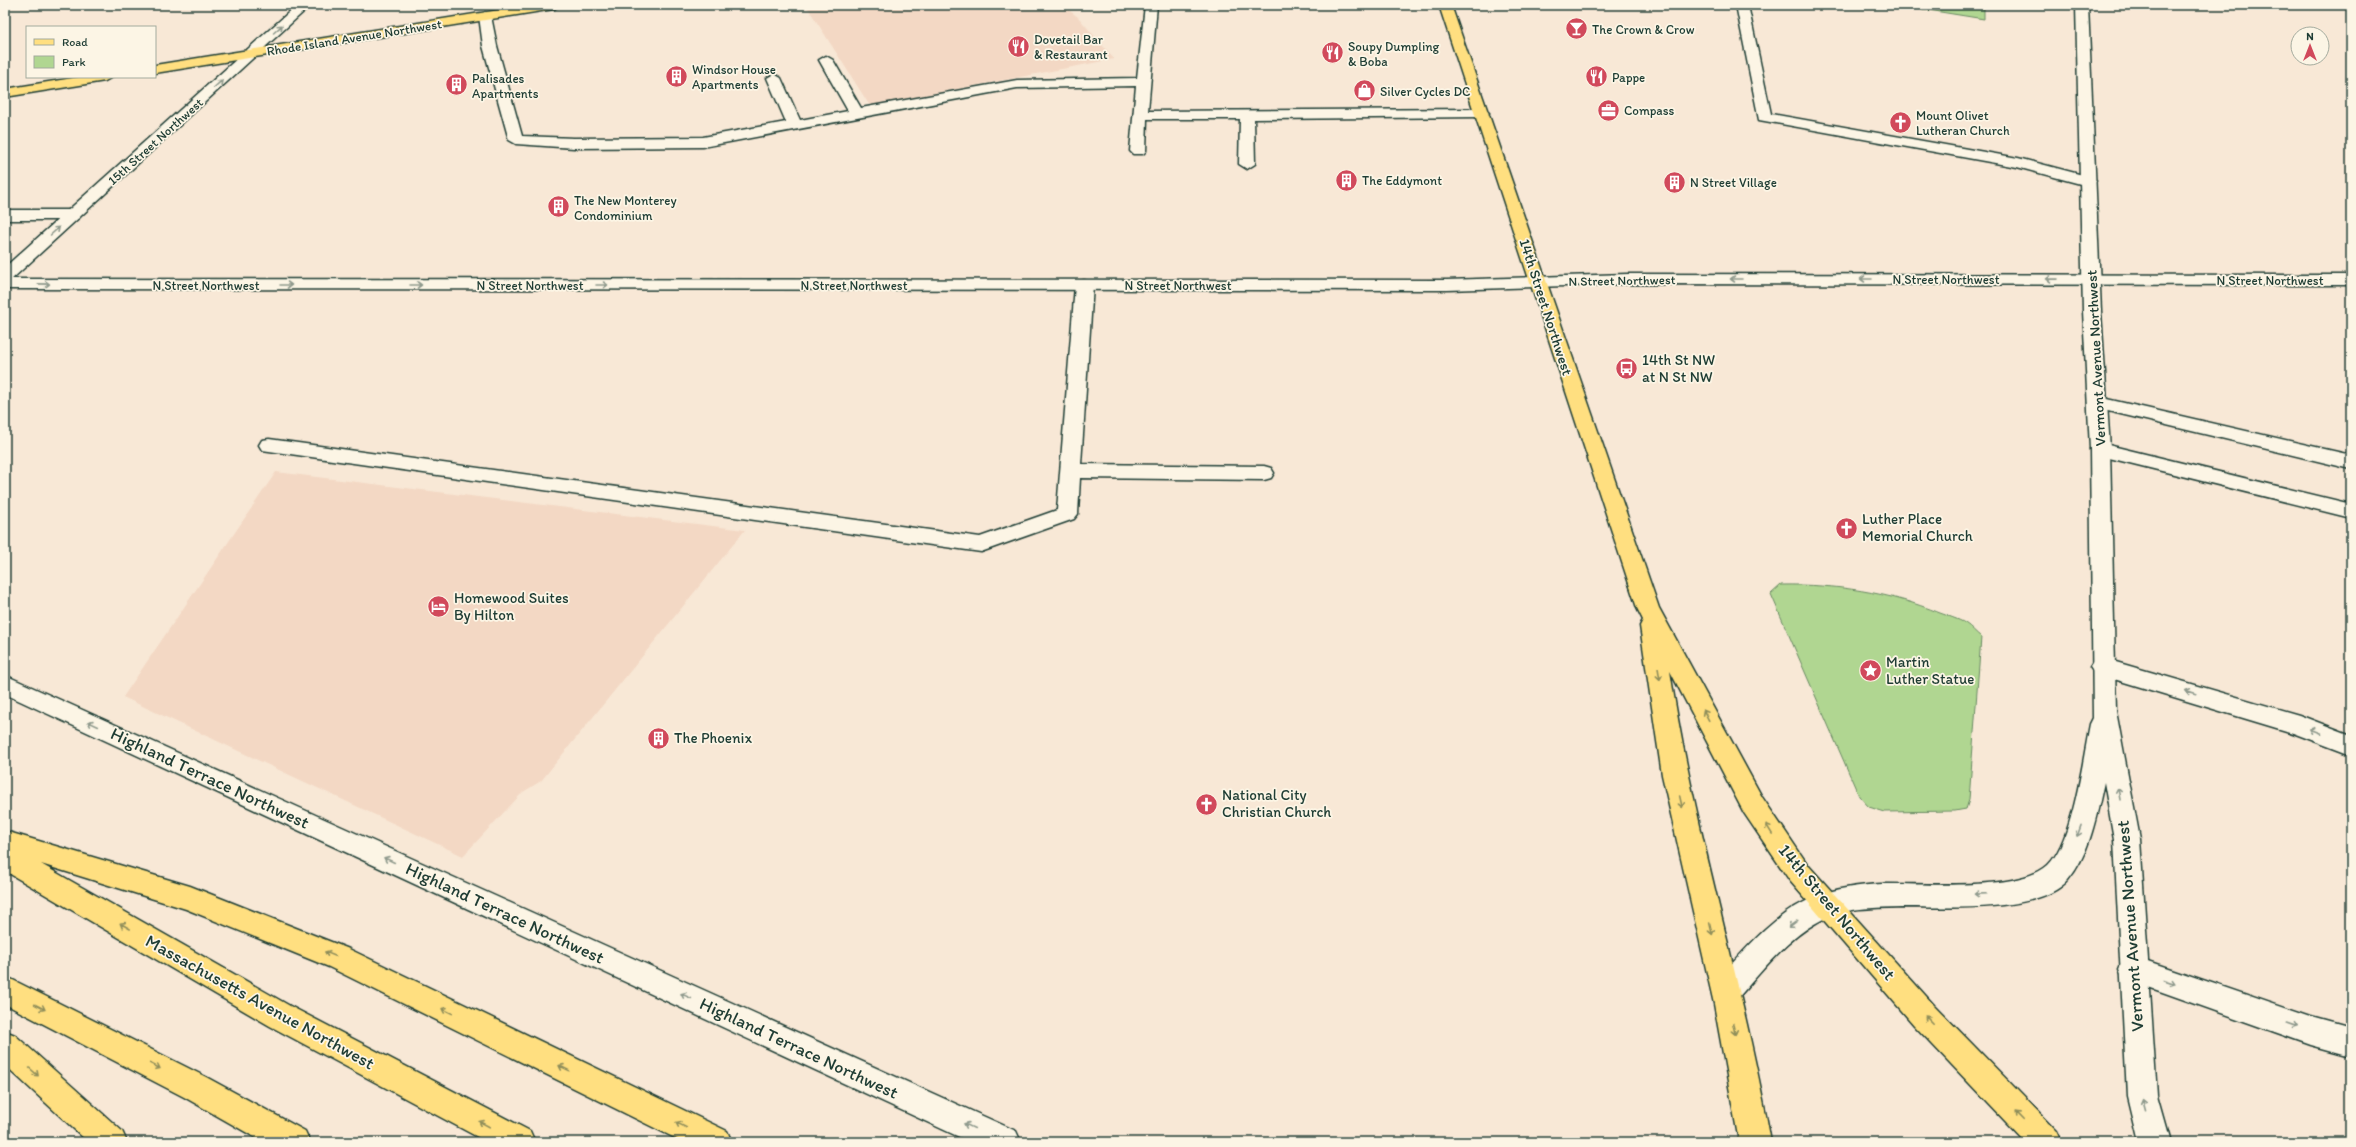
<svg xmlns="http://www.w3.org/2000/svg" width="2356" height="1147" font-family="Itim,sans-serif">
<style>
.built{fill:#f3d8c4}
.green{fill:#b0d691;stroke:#688a62}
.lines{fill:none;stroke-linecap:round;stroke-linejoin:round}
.lane-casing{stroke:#1f3d34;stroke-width:3}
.street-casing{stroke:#1f3d34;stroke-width:3}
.secondary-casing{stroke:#1f3d34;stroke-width:3}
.primary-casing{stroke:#1f3d34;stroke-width:3}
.lane{fill:#fcf5e5;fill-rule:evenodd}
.street{fill:#fcf5e5;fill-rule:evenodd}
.secondary{fill:#fcf5e5;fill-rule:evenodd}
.primary{fill:#ffdf80;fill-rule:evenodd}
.oneway{stroke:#8e998c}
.oneway2{stroke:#8f8e5a}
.labels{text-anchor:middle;stroke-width:3.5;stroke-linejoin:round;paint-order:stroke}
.far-poi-label{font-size:13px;fill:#1f3d34;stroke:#fcf5e5;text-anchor:start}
.far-street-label{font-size:13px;fill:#1f3d34;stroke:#fcf5e5}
.street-label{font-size:15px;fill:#1f3d34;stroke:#fcf5e5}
.poi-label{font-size:15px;fill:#1f3d34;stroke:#fcf5e5;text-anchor:start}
.near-street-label{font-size:18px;fill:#1f3d34;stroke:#fcf5e5}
</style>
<rect width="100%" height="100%" fill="#f8e8d6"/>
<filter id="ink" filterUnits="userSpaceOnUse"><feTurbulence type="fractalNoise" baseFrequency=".025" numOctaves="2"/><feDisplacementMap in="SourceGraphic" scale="8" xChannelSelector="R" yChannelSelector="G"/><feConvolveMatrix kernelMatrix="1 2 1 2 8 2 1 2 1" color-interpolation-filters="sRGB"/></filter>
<g filter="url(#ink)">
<g class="built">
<polygon points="806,5 1062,5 1078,17 1114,59 870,106"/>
<polygon points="276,472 745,530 541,781 523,792 463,856 123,697"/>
</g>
<g class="green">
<polygon points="1897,5 1984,5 1984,19"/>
<path d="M1781 585C1835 584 1889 592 1940 613 1948 616 1958 619 1965 623 1971 627 1976 633 1981 637L1969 800 1966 809 1955 811 1885 812 1869 807 1859 796 1771 594Z"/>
</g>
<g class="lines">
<defs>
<g id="lane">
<polygon points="1145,5 1157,5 1148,111 1482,109 1489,113 1482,117 1254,119 1255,164 1247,169 1239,164 1240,119 1147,119 1146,151 1143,154 1133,154 1130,151 1136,86 1017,88 703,147 574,148 516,144 509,140 483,46 479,16 485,12 491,16 497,46 522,136 574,138 703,137 786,122 767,78 774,74 781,78 800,120 848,111 819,60 826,56 833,60 861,108 1017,80 1137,78"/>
<polygon points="1736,5 1748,5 1771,114 2018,158 2094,178 2096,181 2094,184 2088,186 2017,167 1759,120"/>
<polygon points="5,210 73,210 79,212 81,215 79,218 73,220 5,220"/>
<polygon points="1084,280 1090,281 1093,285 1081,464 1264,466 1271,468 1274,473 1271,478 1264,480 1080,478 1078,514 1074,519 981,552 269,451 262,450 259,445 262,440 269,439 980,537 1057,510 1075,285 1078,281"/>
<polygon points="2098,397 2351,455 2351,469 2091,407 2088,403 2091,399"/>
<polygon points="2100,443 2351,504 2351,518 2093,454 2090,449 2093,444"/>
<polygon points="2102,658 2299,715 2351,735 2351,755 2293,733 2094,673 2090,667 2094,661"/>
<polygon points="2133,956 2311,1017 2351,1028 2351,1056 2311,1045 2123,978 2119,969 2123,960"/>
</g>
<polygon id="street" points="1627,274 2351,275 2351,285 1627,284 1447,290 5,289 5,279 1447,280"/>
<g id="secondary">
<polygon points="297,5 311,5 11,280 5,281 5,267"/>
<path d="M2076 5H2088L2101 311 2110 449 2116 711 2140 839 2157 1096 2170 1142H2138L2127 1096 2114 839 2104 782C2097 814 2090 854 2068 880 2039 914 1943 907 1901 907 1878 908 1852 907 1830 916 1791 932 1763 970 1736 1000L1726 1004 1716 1000 1712 991 1716 982C1745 949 1775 913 1817 896 1837 888 1860 885 1882 884 1922 883 2019 892 2048 865 2073 841 2083 759 2090 724L2093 718 2090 449 2083 311Z"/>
<polygon points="5,675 1016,1131 1021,1142 970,1142 5,694"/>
</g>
<g id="primary">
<polygon points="530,5 560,5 554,9 155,73 155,65"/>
<path d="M1439 5H1451L1659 608 1762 797 1808 865 1934 1005 2057 1131 2062 1142H2025L1914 1025 1790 881 1744 813 1670 671C1694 830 1743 983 1771 1142H1739L1714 1004 1662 775 1640 626 1643 620 1637 608Z"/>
<polygon points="79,77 112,77 105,81 5,97 5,89"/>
<polygon points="5,831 190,886 349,949 727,1131 732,1142 683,1142 329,967 186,909 41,864 290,1006 530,1131 535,1142 487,1142 270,1026 5,871"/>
<polygon points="5,976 206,1077 305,1131 310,1142 263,1142 184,1097 5,1004"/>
<polygon points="5,1031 15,1035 122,1131 127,1142 88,1142 5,1065"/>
</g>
</defs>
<use href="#lane" class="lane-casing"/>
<use href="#street" class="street-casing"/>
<use href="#secondary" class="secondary-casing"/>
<use href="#primary" class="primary-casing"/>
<use href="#lane" class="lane"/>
<use href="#street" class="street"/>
<use href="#secondary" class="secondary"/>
<use href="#primary" class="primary"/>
</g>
<defs><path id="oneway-shaft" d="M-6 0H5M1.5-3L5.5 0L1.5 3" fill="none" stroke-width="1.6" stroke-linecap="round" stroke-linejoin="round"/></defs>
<g class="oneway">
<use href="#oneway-shaft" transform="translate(278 29) rotate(-42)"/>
<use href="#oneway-shaft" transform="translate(218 84) rotate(-42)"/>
<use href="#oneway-shaft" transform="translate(55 231) rotate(-42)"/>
<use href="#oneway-shaft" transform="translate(1736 279) rotate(180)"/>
<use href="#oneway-shaft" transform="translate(1866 279) rotate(180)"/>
<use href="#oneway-shaft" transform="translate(2052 279) rotate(-179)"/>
<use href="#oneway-shaft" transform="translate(44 284) rotate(1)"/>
<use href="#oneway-shaft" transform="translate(286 285)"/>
<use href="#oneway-shaft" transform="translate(416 285)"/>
<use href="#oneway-shaft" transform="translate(602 285)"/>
<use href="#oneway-shaft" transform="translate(2191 692) rotate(-164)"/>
<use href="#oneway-shaft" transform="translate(93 724) rotate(-155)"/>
<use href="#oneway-shaft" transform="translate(2315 731) rotate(-159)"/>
<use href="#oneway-shaft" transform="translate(2119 794) rotate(-100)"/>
<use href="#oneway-shaft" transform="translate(2079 831) rotate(110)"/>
<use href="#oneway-shaft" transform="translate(389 860) rotate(-155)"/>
<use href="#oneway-shaft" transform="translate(1980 894) rotate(178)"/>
<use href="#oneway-shaft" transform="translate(1793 924) rotate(143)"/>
<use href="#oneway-shaft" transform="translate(2170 982) rotate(19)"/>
<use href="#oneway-shaft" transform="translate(686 996) rotate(-155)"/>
<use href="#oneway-shaft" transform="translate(2293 1025) rotate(19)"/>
<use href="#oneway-shaft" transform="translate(2144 1104) rotate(-105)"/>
<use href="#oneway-shaft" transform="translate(969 1126) rotate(-155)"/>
</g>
<g class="oneway2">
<use href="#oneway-shaft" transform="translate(1659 674) rotate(81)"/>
<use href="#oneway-shaft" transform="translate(1706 715) rotate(-118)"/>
<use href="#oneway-shaft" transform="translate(1681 802) rotate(77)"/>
<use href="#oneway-shaft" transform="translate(1769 829) rotate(-122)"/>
<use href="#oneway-shaft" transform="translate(125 926) rotate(-150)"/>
<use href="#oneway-shaft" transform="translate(1711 929) rotate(77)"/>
<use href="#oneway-shaft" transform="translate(330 954) rotate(-158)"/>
<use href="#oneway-shaft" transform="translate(40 1007) rotate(27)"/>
<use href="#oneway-shaft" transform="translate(447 1011) rotate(-154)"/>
<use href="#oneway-shaft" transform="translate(1929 1020) rotate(-134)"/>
<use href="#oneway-shaft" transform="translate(1734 1029) rotate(78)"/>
<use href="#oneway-shaft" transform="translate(155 1066) rotate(27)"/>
<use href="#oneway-shaft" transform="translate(564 1068) rotate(-154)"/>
<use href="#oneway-shaft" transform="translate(34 1072) rotate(42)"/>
<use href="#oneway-shaft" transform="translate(2019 1114) rotate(-134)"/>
<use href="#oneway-shaft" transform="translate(484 1124) rotate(-152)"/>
<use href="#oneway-shaft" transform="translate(681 1125) rotate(-154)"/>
</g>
</g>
<defs>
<symbol id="bar-disc" viewBox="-11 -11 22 22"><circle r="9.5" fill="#d1495b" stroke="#fcf5e5"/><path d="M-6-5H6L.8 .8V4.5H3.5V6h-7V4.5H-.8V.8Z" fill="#fff"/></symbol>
<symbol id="restaurant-disc" viewBox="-11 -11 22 22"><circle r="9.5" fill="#d1495b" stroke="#fcf5e5"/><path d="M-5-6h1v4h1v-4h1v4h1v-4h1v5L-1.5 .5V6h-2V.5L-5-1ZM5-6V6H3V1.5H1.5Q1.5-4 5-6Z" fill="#fff"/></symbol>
<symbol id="building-disc" viewBox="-11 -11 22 22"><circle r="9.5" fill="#d1495b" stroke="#fcf5e5"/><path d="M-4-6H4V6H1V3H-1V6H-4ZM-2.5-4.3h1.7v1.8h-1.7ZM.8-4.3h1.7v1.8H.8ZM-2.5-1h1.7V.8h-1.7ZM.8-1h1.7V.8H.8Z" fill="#fff"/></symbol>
<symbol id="shop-disc" viewBox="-11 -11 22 22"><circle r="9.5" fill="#d1495b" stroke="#fcf5e5"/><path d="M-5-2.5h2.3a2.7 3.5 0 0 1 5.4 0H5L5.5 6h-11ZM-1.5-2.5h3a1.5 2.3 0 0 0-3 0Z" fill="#fff"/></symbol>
<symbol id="office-disc" viewBox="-11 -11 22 22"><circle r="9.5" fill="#d1495b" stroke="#fcf5e5"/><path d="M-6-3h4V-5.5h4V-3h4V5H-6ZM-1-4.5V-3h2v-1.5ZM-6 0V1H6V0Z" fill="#fff"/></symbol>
<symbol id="church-disc" viewBox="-11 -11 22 22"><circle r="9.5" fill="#d1495b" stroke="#fcf5e5"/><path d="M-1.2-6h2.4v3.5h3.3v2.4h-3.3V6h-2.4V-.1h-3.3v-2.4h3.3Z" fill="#fff"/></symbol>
<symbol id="bus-disc" viewBox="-11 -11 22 22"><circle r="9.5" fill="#d1495b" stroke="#fcf5e5"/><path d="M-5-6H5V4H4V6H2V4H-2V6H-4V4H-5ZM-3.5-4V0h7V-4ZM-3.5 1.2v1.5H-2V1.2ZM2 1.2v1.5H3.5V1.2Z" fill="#fff"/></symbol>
<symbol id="hotel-disc" viewBox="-11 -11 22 22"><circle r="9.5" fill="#d1495b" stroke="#fcf5e5"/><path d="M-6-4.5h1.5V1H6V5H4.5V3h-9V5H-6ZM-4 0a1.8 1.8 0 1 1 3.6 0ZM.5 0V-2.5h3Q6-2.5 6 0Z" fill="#fff"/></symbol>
<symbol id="sight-disc" viewBox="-11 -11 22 22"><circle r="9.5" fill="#d1495b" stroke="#fcf5e5"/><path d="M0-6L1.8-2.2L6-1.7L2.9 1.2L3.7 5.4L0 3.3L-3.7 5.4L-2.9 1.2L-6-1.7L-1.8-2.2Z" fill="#fff"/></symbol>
</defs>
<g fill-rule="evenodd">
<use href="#bar-disc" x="1564" y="16" width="25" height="25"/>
<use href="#restaurant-disc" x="1006" y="34" width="25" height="25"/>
<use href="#restaurant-disc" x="1320" y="40" width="25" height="25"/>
<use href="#building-disc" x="664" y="64" width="25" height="25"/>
<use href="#restaurant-disc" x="1584" y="64" width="25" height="25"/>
<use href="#building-disc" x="444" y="72" width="25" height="25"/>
<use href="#shop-disc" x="1352" y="78" width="25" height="25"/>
<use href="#office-disc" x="1596" y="98" width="25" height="25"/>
<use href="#church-disc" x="1888" y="110" width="25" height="25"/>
<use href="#building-disc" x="1334" y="168" width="25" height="25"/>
<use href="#building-disc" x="1662" y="170" width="25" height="25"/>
<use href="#building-disc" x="546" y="194" width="25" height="25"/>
<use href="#bus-disc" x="1614" y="356" width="25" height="25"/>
<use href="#church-disc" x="1834" y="516" width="25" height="25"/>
<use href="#hotel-disc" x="426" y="594" width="25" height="25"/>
<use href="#sight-disc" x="1858" y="658" width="25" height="25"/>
<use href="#building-disc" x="646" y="726" width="25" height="25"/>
<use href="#church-disc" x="1194" y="792" width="25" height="25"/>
</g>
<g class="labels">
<g class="far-poi-label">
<text x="1592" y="34">The Crown &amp; Crow</text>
<text x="1034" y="44">Dovetail Bar<tspan x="1034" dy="15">&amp; Restaurant</tspan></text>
<text x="1348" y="51">Soupy Dumpling<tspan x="1348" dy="15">&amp; Boba</tspan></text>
<text x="692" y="74">Windsor House<tspan x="692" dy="15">Apartments</tspan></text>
<text x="1612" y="82">Pappe</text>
<text x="472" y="83">Palisades<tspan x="472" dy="15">Apartments</tspan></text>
<text x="1380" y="96">Silver Cycles DC</text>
<text x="1624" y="115">Compass</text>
<text x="1916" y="120">Mount Olivet<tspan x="1916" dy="15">Lutheran Church</tspan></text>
<text x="1362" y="185">The Eddymont</text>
<text x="1690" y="187">N Street Village</text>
<text x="574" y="205">The New Monterey<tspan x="574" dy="15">Condominium</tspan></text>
</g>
<g class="far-street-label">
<text transform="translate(354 37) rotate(-9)" y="5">Rhode Island Avenue Northwest</text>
<text transform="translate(155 141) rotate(-42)" y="5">15th Street Northwest</text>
<text x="1946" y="284">N Street Northwest</text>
<text transform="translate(1622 280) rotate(-1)" y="5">N Street Northwest</text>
<text x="2270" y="285">N Street Northwest</text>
<text x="206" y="290">N Street Northwest</text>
<text x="530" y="290">N Street Northwest</text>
<text x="854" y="290">N Street Northwest</text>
<text x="1178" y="290">N Street Northwest</text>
</g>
<g class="street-label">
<text transform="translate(1546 307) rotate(72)" y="5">14th Street Northwest</text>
<text transform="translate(2096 358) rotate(-93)" y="5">Vermont Avenue Northwest</text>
</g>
<g class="poi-label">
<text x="1642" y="365">14th St NW<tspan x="1642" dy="17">at N St NW</tspan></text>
<text x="1862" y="524">Luther Place<tspan x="1862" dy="17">Memorial Church</tspan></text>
<text x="454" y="603">Homewood Suites<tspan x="454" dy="17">By Hilton</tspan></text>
<text x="1886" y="667">Martin<tspan x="1886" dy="17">Luther Statue</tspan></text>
<text x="674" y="743">The Phoenix</text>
<text x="1222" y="800">National City<tspan x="1222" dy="17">Christian Church</tspan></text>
</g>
<g class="near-street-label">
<text transform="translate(210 778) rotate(25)" y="6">Highland Terrace Northwest</text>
<text transform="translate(1837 912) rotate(50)" y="6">14th Street Northwest</text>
<text transform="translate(505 913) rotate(25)" y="6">Highland Terrace Northwest</text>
<text transform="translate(2130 926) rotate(-94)" y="6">Vermont Avenue Northwest</text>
<text transform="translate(260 1002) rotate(29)" y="6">Massachusetts Avenue Northwest</text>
<text transform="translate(799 1048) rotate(25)" y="6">Highland Terrace Northwest</text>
</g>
</g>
<rect width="2356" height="1147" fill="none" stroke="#fcf5e5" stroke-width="20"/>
<rect x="10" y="10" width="2336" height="1127" fill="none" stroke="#1f3d34" stroke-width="1.5" filter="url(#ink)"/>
<rect x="26" y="26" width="130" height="52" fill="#fcf5e5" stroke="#a4ab9e"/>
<rect x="34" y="39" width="20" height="6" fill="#ffdf80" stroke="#a4ab9e"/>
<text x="62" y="46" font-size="12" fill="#1f3d34">Road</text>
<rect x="34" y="56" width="20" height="12" fill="#b0d691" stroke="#a4ab9e"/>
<text x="62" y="66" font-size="12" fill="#1f3d34">Park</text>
<g transform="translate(2310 46)"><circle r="19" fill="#fcf5e5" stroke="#a4ab9e"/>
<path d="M0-3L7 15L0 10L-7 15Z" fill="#d1495b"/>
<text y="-6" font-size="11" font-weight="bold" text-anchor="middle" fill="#1f3d34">N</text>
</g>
</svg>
